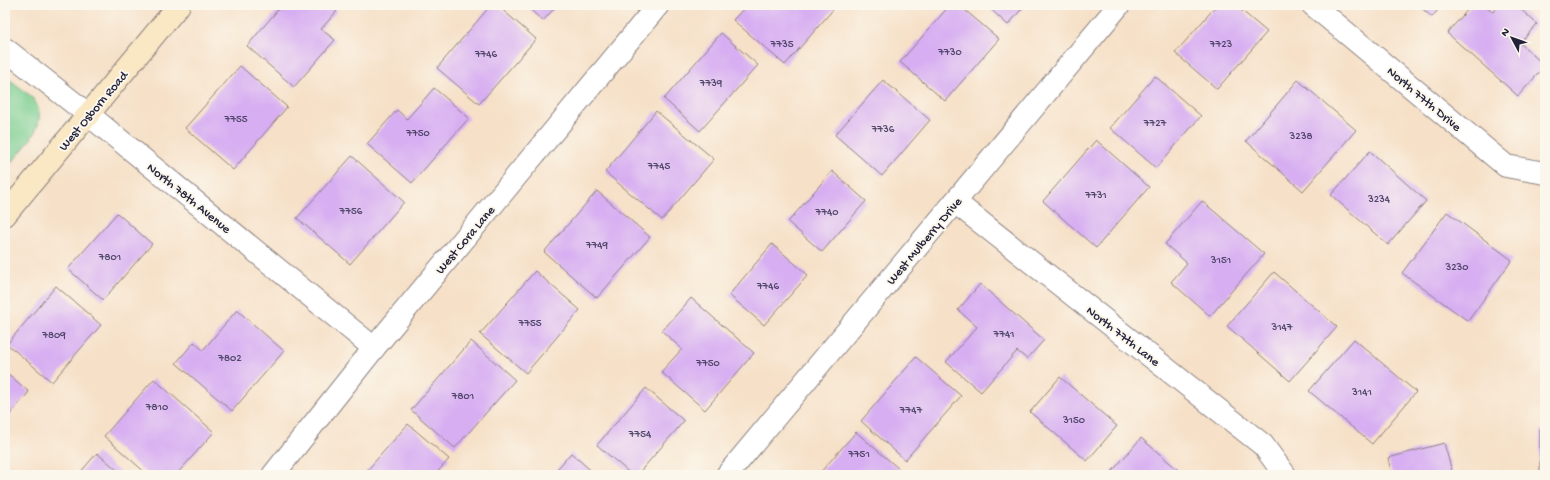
<svg xmlns="http://www.w3.org/2000/svg" width="1550" height="480" font-family="'Gochi Hand',sans-serif">
<style>
.green{fill:#7acd90;stroke:#4e7866}
.building{fill:#d7aef2}
.lines{fill:none;stroke-linecap:round;stroke-linejoin:round}
.street-casing{stroke:#8c8181;stroke-width:24}
.secondary-casing{stroke:#8c8181;stroke-width:24}
.street{stroke:#fff;stroke-width:22}
.secondary{stroke:#fae7c3;stroke-width:22}
.labels{text-anchor:middle;stroke-width:4;stroke-linejoin:round;paint-order:stroke}
.number-label{font-size:11px;fill:#4f4569}
.street-label{font-size:13px;fill:#22223b;stroke:#fbf7ec}
</style>
<rect width="100%" height="100%" fill="#fbf7ec"/>
<filter id="ink" filterUnits="userSpaceOnUse"><feTurbulence type="fractalNoise" baseFrequency=".025" numOctaves="2"/><feDisplacementMap in="SourceGraphic" scale="8" xChannelSelector="R" yChannelSelector="G"/><feConvolveMatrix kernelMatrix="1 2 1 2 8 2 1 2 1" color-interpolation-filters="sRGB"/></filter>
<filter id="wash" filterUnits="userSpaceOnUse"><feTurbulence type="fractalNoise" baseFrequency=".012" numOctaves="4" result="noise"/><feDisplacementMap in="SourceGraphic" scale="16" xChannelSelector="R" yChannelSelector="G"/><feGaussianBlur stdDeviation="0.9" result="paint"/><feColorMatrix in="noise" values="0 0 0 0 0 0 0 0 0 0 0 0 0 0 0 0 0 1.4 0 .05"/><feComposite in="paint" operator="in"/></filter>
<g filter="url(#wash)">
<rect width="100%" height="100%" fill="#f6e0c7"/>
<path class="green" d="M5 76C13 83 28 92 34 100 52 125 20 151 5 170Z"/>
<g id="blocks">
<g class="building">
<polygon points="282,5 330,5 337,11 321,29 335,40 294,87 247,46"/>
<polygon points="491,5 497,5 536,39 479,104 437,68"/>
<polygon points="525,5 557,5 543,21"/>
<polygon points="747,5 837,5 785,65 733,20"/>
<polygon points="950,5 959,5 999,39 945,101 900,62"/>
<polygon points="986,5 1025,5 1008,25"/>
<polygon points="1217,5 1235,5 1267,32 1217,89 1175,53"/>
<polygon points="1418,5 1442,5 1432,17"/>
<polygon points="1472,5 1485,5 1493,12 1499,5 1516,5 1537,24 1520,43 1545,66 1518,96 1447,33"/>
<polygon points="721,33 758,65 700,131 664,99"/>
<polygon points="240,66 287,107 233,170 185,128"/>
<polygon points="1155,76 1201,116 1156,168 1110,128"/>
<polygon points="883,80 930,120 882,176 835,135"/>
<polygon points="1298,80 1356,130 1303,191 1246,141"/>
<polygon points="434,88 469,118 412,183 367,144 397,110 407,119"/>
<polygon points="656,111 714,159 662,220 605,172"/>
<polygon points="1096,140 1149,187 1096,248 1043,201"/>
<polygon points="1370,151 1426,201 1388,245 1331,195"/>
<polygon points="352,156 404,202 350,264 297,218"/>
<polygon points="832,171 866,201 822,252 788,222"/>
<polygon points="597,191 650,237 597,298 544,252"/>
<polygon points="1202,201 1264,254 1210,316 1171,282 1187,263 1165,244"/>
<polygon points="1447,212 1512,260 1468,321 1402,273"/>
<polygon points="117,213 152,244 103,300 68,269"/>
<polygon points="772,244 808,275 764,325 729,295"/>
<polygon points="535,271 580,310 526,373 480,334"/>
<polygon points="1274,272 1337,327 1290,381 1227,326"/>
<polygon points="980,284 1044,340 1027,359 1017,351 981,392 946,362 977,327 958,310"/>
<polygon points="56,286 101,325 52,382 7,344"/>
<polygon points="691,298 754,353 705,410 661,372 682,349 662,331"/>
<polygon points="237,310 284,351 232,411 176,363 194,342 203,350"/>
<polygon points="1354,339 1416,392 1372,444 1309,391"/>
<polygon points="471,341 515,380 455,448 411,410"/>
<polygon points="916,357 961,396 905,460 861,421"/>
<polygon points="5,371 29,392 5,420"/>
<polygon points="1060,377 1117,426 1087,461 1030,412"/>
<polygon points="154,379 214,432 176,475 148,475 104,436"/>
<polygon points="646,388 684,421 637,475 632,475 597,445"/>
<polygon points="408,424 449,459 435,475 363,475"/>
<rect x="1540" y="430" width="5" height="45"/>
<polygon points="856,432 906,475 818,475"/>
<polygon points="1141,438 1184,475 1109,475"/>
<polygon points="1444,443 1453,475 1392,475 1388,458"/>
<polygon points="97,453 123,475 78,475"/>
<polygon points="571,453 596,475 552,475"/>
</g>
</g>
</g>
<g filter="url(#ink)">
<use href="#blocks" fill-opacity="0" stroke="#8c8181" stroke-width="1"/>
<g class="lines">
<defs>
<g id="street">
<polyline points="1313,5 1506,166 1545,173"/>
<polyline points="5,49 89,115 374,348"/>
<polyline points="955,202 1263,445 1285,475"/>
<polyline points="273,475 374,348 658,5"/>
<polyline points="727,475 1119,5"/>
</g>
<polyline id="secondary" points="5,215 179,5"/>
</defs>
<use href="#street" class="street-casing"/>
<use href="#secondary" class="secondary-casing"/>
<use href="#street" class="street"/>
<use href="#secondary" class="secondary"/>
</g>
</g>
<g class="labels">
<g class="number-label">
<text x="782" y="47">7735</text>
<text x="1221" y="47">7723</text>
<text x="950" y="55">7730</text>
<text x="486" y="57">7746</text>
<text x="711" y="86">7739</text>
<text x="236" y="122">7755</text>
<text x="1155" y="126">7727</text>
<text x="883" y="132">7736</text>
<text x="418" y="136">7750</text>
<text x="1301" y="139">3238</text>
<text x="659" y="169">7745</text>
<text x="1096" y="198">7731</text>
<text x="1379" y="202">3234</text>
<text x="351" y="214">7756</text>
<text x="827" y="215">7740</text>
<text x="597" y="248">7749</text>
<text x="110" y="260">7801</text>
<text x="1221" y="263">3151</text>
<text x="1457" y="270">3230</text>
<text x="768" y="289">7746</text>
<text x="530" y="326">7755</text>
<text x="1282" y="330">3147</text>
<text x="1004" y="337">7741</text>
<text x="54" y="338">7809</text>
<text x="230" y="361">7802</text>
<text x="708" y="366">7750</text>
<text x="1362" y="395">3141</text>
<text x="463" y="399">7801</text>
<text x="157" y="410">7810</text>
<text x="911" y="413">7747</text>
<text x="1074" y="423">3150</text>
<text x="640" y="437">7754</text>
<text x="859" y="457">7751</text>
</g>
<g class="street-label">
<text transform="translate(1425 98) rotate(40)" y="5">North 77th Drive</text>
<text transform="translate(92 110) rotate(-50)" y="5">West Osborn Road</text>
<text transform="translate(190 197) rotate(39)" y="5">North 78th Avenue</text>
<text transform="translate(464 239) rotate(-50)" y="5">West Cora Lane</text>
<text transform="translate(923 240) rotate(-50)" y="5">West Mulberry Drive</text>
<text transform="translate(1124 335) rotate(38)" y="5">North 77th Lane</text>
</g>
</g>
<rect width="1550" height="480" fill="none" stroke="#fbf7ec" stroke-width="20"/>
<g transform="translate(1512 38) rotate(311)" stroke="#fbf7ec" stroke-width="3" paint-order="stroke">
<path d="M0-3L7 15L0 10L-7 15Z" fill="#22223b"/>
<text y="-6" font-size="11" font-weight="bold" text-anchor="middle" fill="#22223b">N</text>
</g>
</svg>
